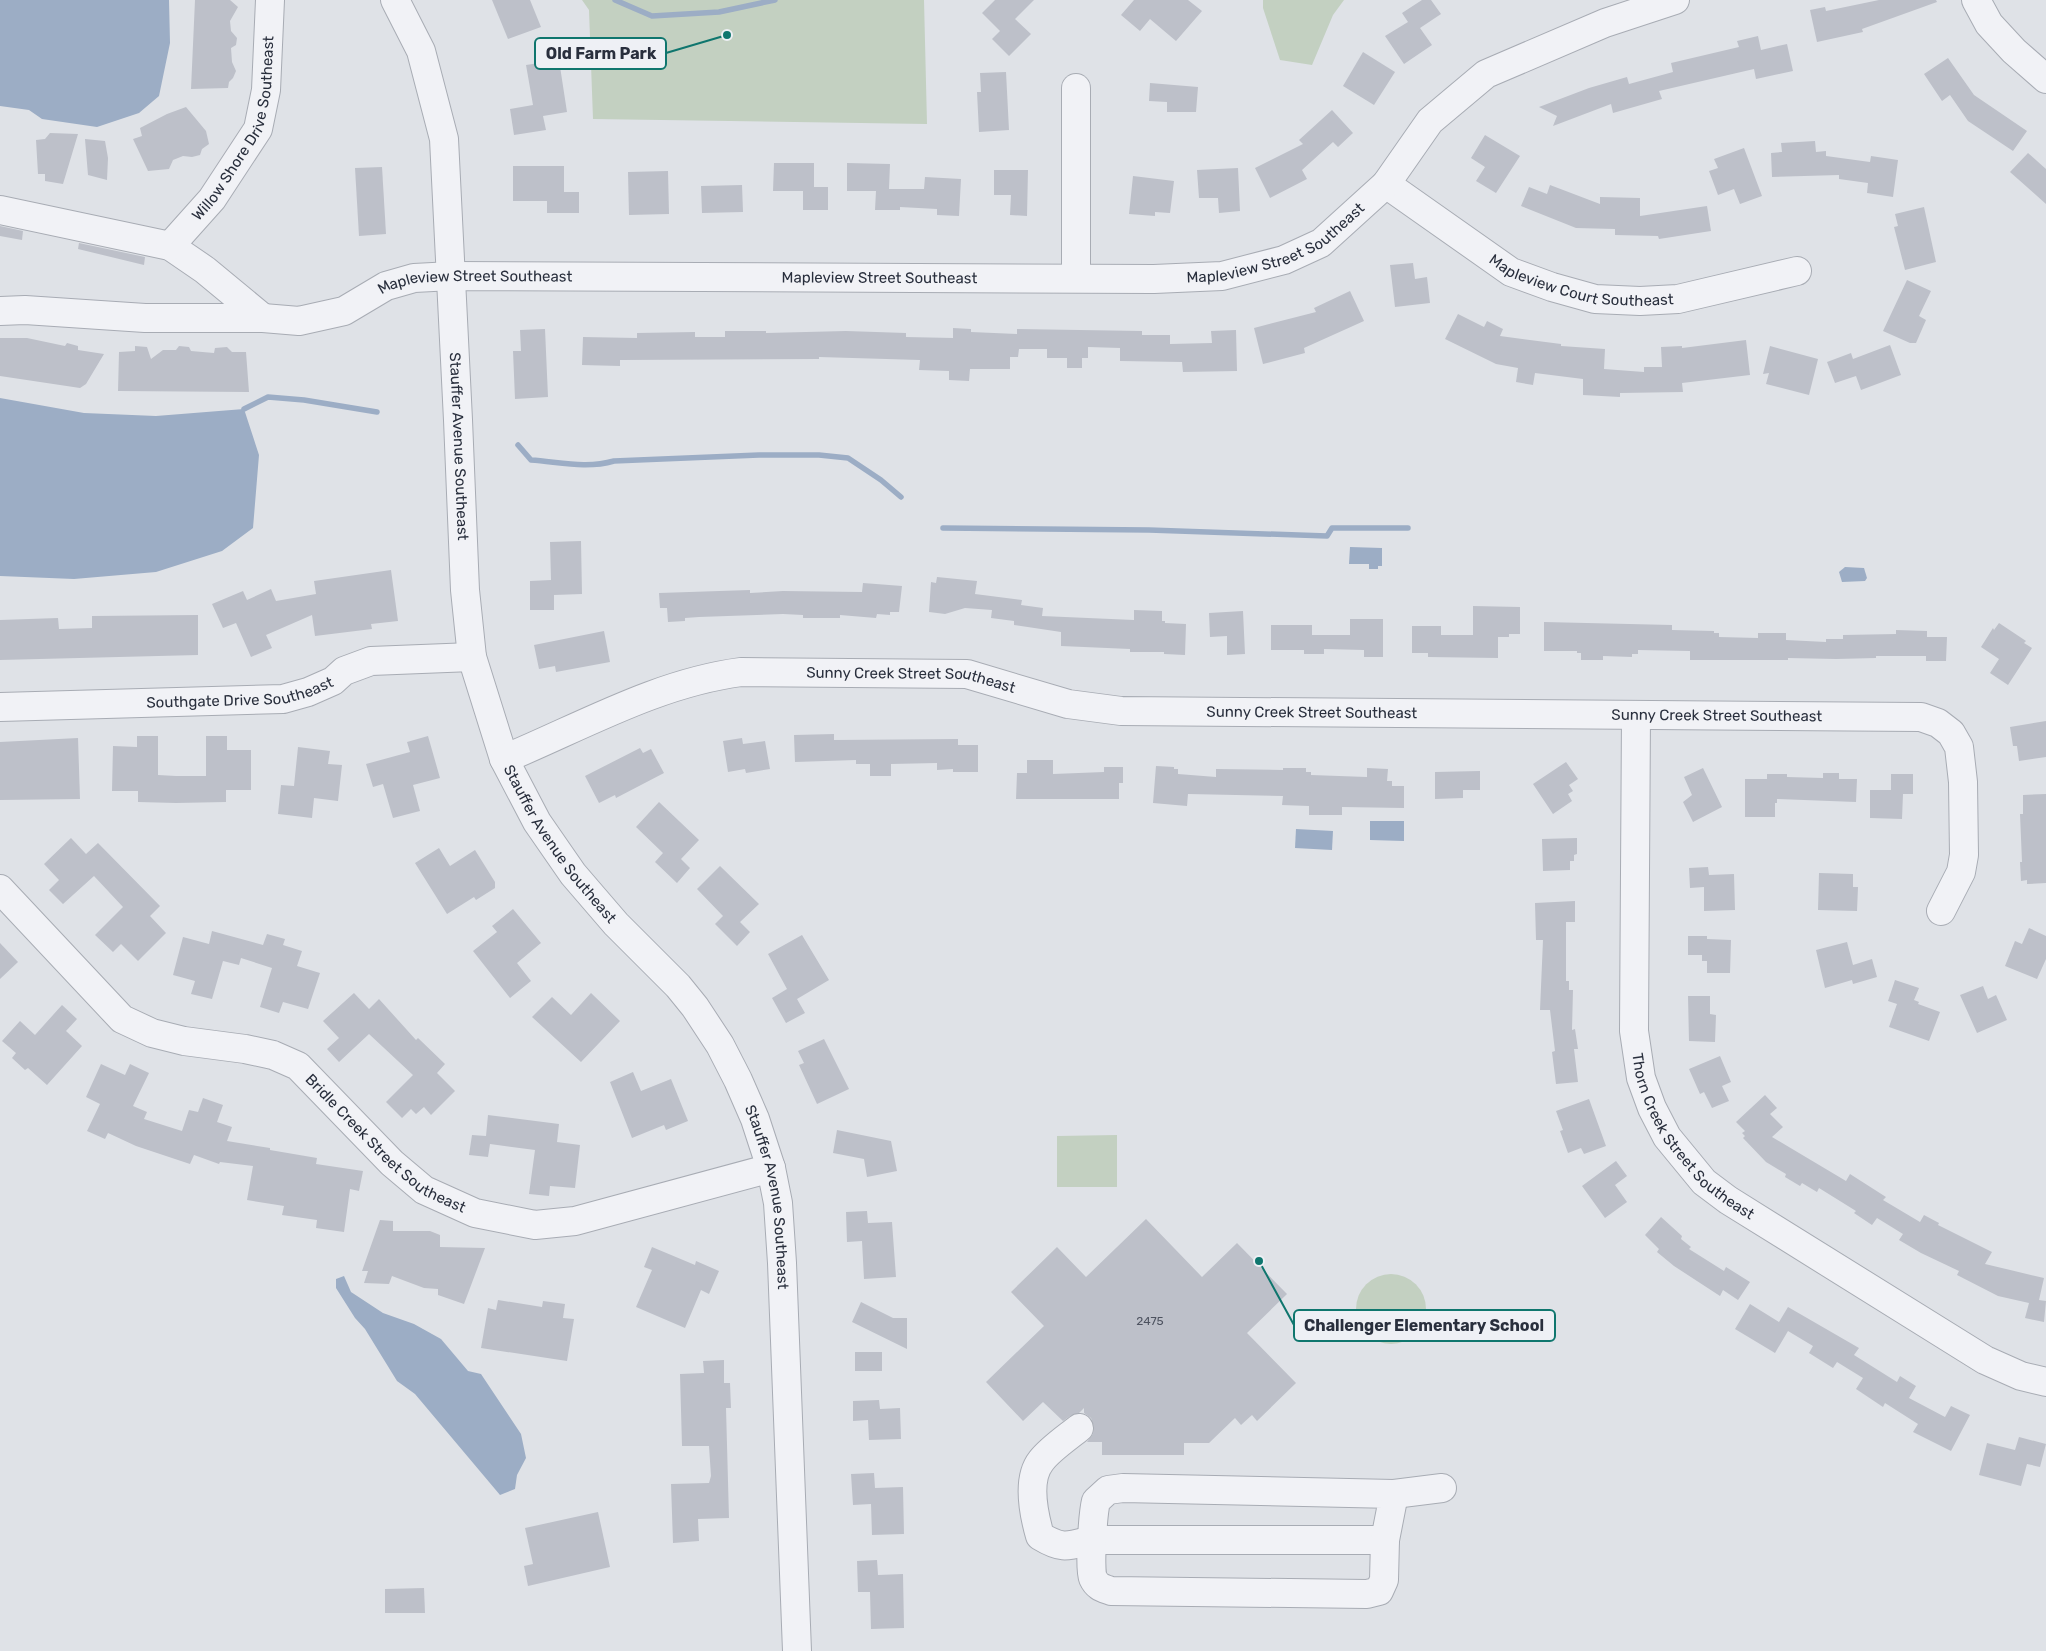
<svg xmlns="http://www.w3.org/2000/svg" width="2046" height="1651" font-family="Rubik,sans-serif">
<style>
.green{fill:#c3d0c1}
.water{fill:#9cadc5}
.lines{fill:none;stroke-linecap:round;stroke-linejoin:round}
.stream{stroke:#9cadc5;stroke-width:5.5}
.building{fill:#bdc0c9}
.minor-casing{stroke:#a8acb4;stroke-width:30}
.minor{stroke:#f1f2f6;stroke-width:28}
.labels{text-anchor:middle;stroke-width:4;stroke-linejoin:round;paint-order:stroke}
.number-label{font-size:12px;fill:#4e5360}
.street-label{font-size:15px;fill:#292f3d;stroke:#eef0f5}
.leader{fill:none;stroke:#0f766e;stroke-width:2}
.callout-dot{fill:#0f766e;stroke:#eef0f5;stroke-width:2}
.callout{fill:#eef0f5;stroke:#0f766e;stroke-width:2}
.callout-label{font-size:16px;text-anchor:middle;font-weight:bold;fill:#292f3d}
</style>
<rect width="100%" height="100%" fill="#dfe2e7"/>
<g class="green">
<polygon points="582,0 924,0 927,124 593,119 589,10"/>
<polygon points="1263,0 1344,0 1333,15 1312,65 1280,60 1263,8"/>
<polygon points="1117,1135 1117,1187 1057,1187 1057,1136"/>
<circle cx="1391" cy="1309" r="35"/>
</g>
<g class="water">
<polygon points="0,0 169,0 170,43 159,96 139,113 97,127 42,119 29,110 0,106"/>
<polygon points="0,398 84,413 156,416 244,409 259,455 253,528 222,551 156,572 74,579 0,576"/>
<polygon points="1350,547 1382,548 1382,566 1378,566 1378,569 1369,569 1369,564 1349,564"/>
<polygon points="1845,567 1864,568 1867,578 1865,581 1842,582 1839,572"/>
<polygon points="1370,821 1404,821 1404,841 1370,840"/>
<polygon points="1296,829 1333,831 1332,850 1295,848"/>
<polygon points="344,1276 351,1292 383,1313 414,1324 441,1339 468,1371 481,1374 521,1434 526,1458 517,1475 515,1489 500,1495 415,1394 397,1381 365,1329 355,1318 336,1288 336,1279"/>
</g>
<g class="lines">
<g class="stream">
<polyline points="615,0 652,16 719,12 775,0"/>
<polyline points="244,409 268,397 304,400 377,412"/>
<path d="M518 445 531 460C560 462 586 469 614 461L759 455H819L848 458 881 480 901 497"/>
<polyline points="943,528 1149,530 1327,536 1332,528 1408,528"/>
</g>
</g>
<g class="building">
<polygon points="195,0 230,0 238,7 230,21 231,31 237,38 236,45 231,48 232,62 236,71 233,78 229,82 228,88 191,89"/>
<polygon points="492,0 530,0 541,27 508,39"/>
<polygon points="995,0 1034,0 1015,19 1031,34 1009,56 992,39 1000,31 982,13"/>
<polygon points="1134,0 1188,0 1202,11 1176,41 1150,19 1140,31 1121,15"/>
<polygon points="1422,0 1431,0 1441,14 1420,28 1432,45 1404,64 1385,36 1408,22 1402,13"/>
<polygon points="1879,0 1936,0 1937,2 1862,29 1863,32 1817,42 1810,10 1825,7 1826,11"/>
<polygon points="1758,36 1761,50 1787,44 1793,71 1756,79 1754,69 1659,91 1662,99 1613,113 1611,104 1553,126 1557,116 1539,107 1589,88 1627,77 1629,84 1673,72 1671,63 1739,47 1737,41"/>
<polygon points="1363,52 1395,72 1374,105 1343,86"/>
<polygon points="1948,58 1974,95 2027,131 2013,151 1968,121 1950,95 1942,101 1924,74"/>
<polygon points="559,60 567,112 543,116 546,130 514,135 510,109 533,105 526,65"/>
<polygon points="1006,72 1009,130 979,132 977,92 981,92 980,73"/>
<polygon points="1150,83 1198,87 1196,112 1167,112 1167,102 1149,101"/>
<polygon points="186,107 206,131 209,144 202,149 200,155 192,157 183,156 173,160 169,169 148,171 133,139 142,136 140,128 167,114"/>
<polygon points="1332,110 1353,133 1338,147 1333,142 1302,170 1307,179 1270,198 1255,168 1303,144 1299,140"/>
<polygon points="50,133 78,134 63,184 45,181 45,174 38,174 36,140 45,139"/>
<polygon points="1485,135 1520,156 1496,193 1476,181 1485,167 1471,158"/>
<polygon points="85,139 105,141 108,158 107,180 88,175"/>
<polygon points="1815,141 1816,152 1826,151 1826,156 1870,162 1871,156 1898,160 1893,197 1867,193 1868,183 1839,179 1839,175 1772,177 1771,153 1782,152 1781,143"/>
<polygon points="1744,148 1762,196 1740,204 1734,189 1718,195 1709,171 1718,168 1714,159"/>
<polygon points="2028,153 2046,169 2046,204 2010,172"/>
<polygon points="774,163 814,163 814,187 828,187 828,210 803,210 803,191 773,191"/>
<polygon points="847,163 890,164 889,189 924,189 925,177 961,179 959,216 937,215 937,209 900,207 900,210 875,210 876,191 847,191"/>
<polygon points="513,166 564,166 564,192 579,192 579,213 547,213 547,201 513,201"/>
<polygon points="382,167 386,234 359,236 355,168"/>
<polygon points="1238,168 1240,211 1219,213 1218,198 1199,198 1197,170"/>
<polygon points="994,170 1028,170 1027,216 1010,215 1011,195 994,195"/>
<polygon points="668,171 669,214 629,215 628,172"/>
<polygon points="1133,176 1174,181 1170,213 1155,212 1155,216 1129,214"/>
<polygon points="742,185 743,212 702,213 701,186"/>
<polygon points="1550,185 1600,204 1600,197 1640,198 1640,216 1707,206 1711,231 1659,239 1658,236 1615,235 1615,229 1576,228 1521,206 1529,187 1547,194"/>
<polygon points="1924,207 1936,262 1905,270 1894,227 1898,226 1895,214"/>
<polygon points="0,226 23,231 22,240 0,236"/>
<polygon points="79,243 145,257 144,265 78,249"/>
<polygon points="1413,263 1415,279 1427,277 1430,303 1395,307 1390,265"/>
<polygon points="1907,280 1931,291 1919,316 1926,320 1916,343 1910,343 1883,331"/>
<polygon points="1350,291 1364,321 1304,348 1305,353 1263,364 1254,328 1316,312 1314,308"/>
<polygon points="1458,314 1484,327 1487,321 1503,329 1500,336 1561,344 1561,346 1605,349 1604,369 1644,372 1644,367 1662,367 1661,347 1682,346 1682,348 1746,340 1750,375 1682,383 1683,392 1620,393 1620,397 1583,395 1583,379 1535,373 1533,385 1516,382 1518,368 1496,364 1445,339"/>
<polygon points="953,328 971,329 971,332 1017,334 1017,329 1142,331 1142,335 1170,335 1170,344 1212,343 1211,331 1236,330 1237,371 1183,372 1182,362 1120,361 1120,348 1088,347 1088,358 1082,358 1082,368 1067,368 1067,358 1047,358 1047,349 1019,349 1018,357 1010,357 1010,369 970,369 969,381 949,380 949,371 919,370 920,360 819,357 819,359 620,360 620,366 582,365 583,337 637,338 637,333 695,332 695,337 725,337 725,331 766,331 766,333 846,331 906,333 906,337 953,338"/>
<polygon points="545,329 548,397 515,399 513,351 521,351 520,330"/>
<polygon points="0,338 27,338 65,346 67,343 78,346 78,350 104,354 86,384 80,388 0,376"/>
<polygon points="1890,345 1901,375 1861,390 1856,376 1835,383 1827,362 1851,353 1853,359"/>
<polygon points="135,346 147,347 151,359 163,350 176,350 179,346 189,347 191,351 214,353 215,348 227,347 232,352 246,352 249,392 118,391 119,352 135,351"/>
<polygon points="1770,346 1818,359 1809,395 1766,384 1769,373 1763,374"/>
<polygon points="581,541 582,594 554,595 554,610 530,610 530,581 551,580 550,542"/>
<polygon points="391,570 398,621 371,624 372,629 315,636 312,615 266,635 272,648 251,657 236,623 223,628 212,604 243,591 247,600 271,589 276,601 316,594 314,581"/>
<polygon points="937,577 977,581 975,594 1022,600 1021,605 1043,608 1042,616 1134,620 1134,610 1162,611 1162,621 1165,621 1165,623 1186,624 1185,655 1164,654 1164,652 1130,652 1130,649 1061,646 1061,632 1014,625 1014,621 991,618 992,610 965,608 945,614 929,612 931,582 936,583"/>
<polygon points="863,583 902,586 899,612 890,612 890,615 877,614 876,618 840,615 840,618 803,618 803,615 783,614 699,617 685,618 685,621 668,622 667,608 660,608 659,593 750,590 750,593 783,591 862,592"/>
<polygon points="1473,606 1520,607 1520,634 1509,634 1509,637 1498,637 1498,658 1428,657 1428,653 1412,653 1412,626 1441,626 1441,635 1473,635"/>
<polygon points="1243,611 1245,654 1227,655 1227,636 1210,637 1209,613"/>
<polygon points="198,615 198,655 0,660 0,620 58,618 59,629 92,628 92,616"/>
<polygon points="1350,619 1383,619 1383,657 1364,657 1364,650 1324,649 1324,654 1304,654 1304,650 1271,650 1271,625 1312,625 1312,635 1350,635"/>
<polygon points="1544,622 1672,625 1672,630 1714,631 1714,633 1719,633 1719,637 1758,638 1758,633 1786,633 1786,640 1826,642 1826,639 1843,639 1843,635 1896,634 1896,630 1927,631 1927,637 1947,637 1946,661 1926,661 1926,656 1876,656 1876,658 1836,659 1788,658 1788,660 1690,660 1690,651 1638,650 1638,654 1632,654 1632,657 1603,656 1603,660 1581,660 1581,653 1577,653 1577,651 1544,651"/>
<polygon points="1999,623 2026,641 2024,643 2032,648 2008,685 1990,673 1999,659 1981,647 1993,628 1994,630"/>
<polygon points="604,631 610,662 556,672 555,666 539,669 534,645"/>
<polygon points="2046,721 2046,757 2019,761 2017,746 2013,746 2010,727"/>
<polygon points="834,734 834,740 958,739 958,745 978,745 978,772 953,772 953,769 937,770 937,763 891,764 891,776 870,776 870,764 856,764 856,760 795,762 794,735"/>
<polygon points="137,736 158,736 158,775 176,776 206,776 206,736 227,736 227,750 251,750 251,790 226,790 226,802 176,803 138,802 138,791 112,791 113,746 137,747"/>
<polygon points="428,736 440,778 413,785 420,811 393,818 383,784 373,787 366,764 410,752 407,742"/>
<polygon points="78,738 80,799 0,800 0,742"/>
<polygon points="742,738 743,744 765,741 770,769 746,773 745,769 728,772 723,741"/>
<polygon points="298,747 330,751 328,764 342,765 338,801 314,798 312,818 278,814 281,785 294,786"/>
<polygon points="640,748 643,753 651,749 664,773 616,798 615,795 599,803 585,776"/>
<polygon points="1027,760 1053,760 1053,774 1104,772 1104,767 1123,767 1123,783 1119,783 1119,799 1016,799 1017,773 1027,773"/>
<polygon points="1566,762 1578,779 1569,785 1573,791 1568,794 1572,801 1553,814 1533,784"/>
<polygon points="1156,766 1174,767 1174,769 1178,769 1178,774 1216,777 1216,769 1283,770 1283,768 1306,768 1306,772 1311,772 1311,775 1367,777 1367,768 1388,769 1387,781 1392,781 1392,786 1404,786 1404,808 1342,807 1342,815 1309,815 1309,806 1282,805 1283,796 1188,794 1187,806 1153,803"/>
<polygon points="1703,768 1722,807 1693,822 1683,802 1692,795 1684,777"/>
<polygon points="1480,771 1480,790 1463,790 1463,798 1435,799 1435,772"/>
<polygon points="1823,773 1839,773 1839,779 1857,779 1856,802 1777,799 1777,803 1775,803 1775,817 1745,817 1745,779 1767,779 1767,774 1787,774 1787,777 1823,778"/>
<polygon points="1891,774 1913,774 1913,794 1903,794 1902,819 1870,818 1870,790 1891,790"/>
<polygon points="2046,794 2046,883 2027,884 2027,880 2021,881 2020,862 2022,862 2020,814 2023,814 2023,795"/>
<polygon points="659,802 699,840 681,859 690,868 677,883 655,862 663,853 636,827"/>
<polygon points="71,838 86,854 98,843 160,906 150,916 166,933 138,961 121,944 113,952 95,935 123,907 94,876 63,904 49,890 59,880 44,864"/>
<polygon points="1577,838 1577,854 1574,855 1574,861 1570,861 1570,870 1543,871 1542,839"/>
<polygon points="439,848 450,866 475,850 495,882 495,888 476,900 474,897 447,914 415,863"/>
<polygon points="720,866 759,904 740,922 750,932 737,946 715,924 723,916 697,889"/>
<polygon points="1708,867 1709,875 1734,874 1735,910 1704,911 1704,887 1690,888 1689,868"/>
<polygon points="1819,873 1853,874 1853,887 1858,887 1857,911 1818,910"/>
<polygon points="1575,901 1575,922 1566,922 1566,981 1569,981 1569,990 1573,990 1572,1030 1575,1029 1578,1049 1574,1049 1578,1082 1556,1084 1552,1052 1555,1051 1550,1010 1540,1010 1543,940 1536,940 1535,903"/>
<polygon points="513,909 541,943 517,963 531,981 510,998 473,951 497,932 492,926"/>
<polygon points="2029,928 2046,936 2046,959 2037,979 2005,966 2015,941 2022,944"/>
<polygon points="212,931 263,945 267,934 285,939 283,945 302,951 297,966 320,973 308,1009 283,1002 279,1013 260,1007 272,968 241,958 239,965 223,961 212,999 191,994 195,981 173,975 183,937 209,944"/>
<polygon points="802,935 829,980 797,999 805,1013 786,1023 772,998 787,989 768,954"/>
<polygon points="1688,936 1707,936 1707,939 1731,940 1730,973 1707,973 1707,961 1702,961 1702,955 1688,955"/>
<polygon points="1847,942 1853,965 1872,959 1877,977 1853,984 1852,980 1825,988 1816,950"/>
<polygon points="0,943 18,962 0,979"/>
<polygon points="1895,980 1919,988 1914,1000 1919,1002 1918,1004 1940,1012 1929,1041 1889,1027 1897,1004 1888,1001"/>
<polygon points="1983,986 1988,999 1996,995 2007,1020 1977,1033 1960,995"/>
<polygon points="354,993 369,1009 379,999 416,1040 418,1038 445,1064 437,1073 455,1091 431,1115 424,1107 416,1114 411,1109 402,1118 386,1102 413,1075 369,1034 339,1062 327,1049 339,1038 323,1021"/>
<polygon points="591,993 620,1021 581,1062 532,1017 552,997 571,1015"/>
<polygon points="1688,996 1710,996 1710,1014 1716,1015 1715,1042 1689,1041"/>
<polygon points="62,1005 77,1019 66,1031 82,1046 47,1085 28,1068 25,1070 12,1058 16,1053 2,1041 20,1021 35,1035"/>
<polygon points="824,1039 849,1089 817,1104 799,1065 804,1063 798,1051"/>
<polygon points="1720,1056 1731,1082 1722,1086 1729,1101 1712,1108 1704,1092 1700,1094 1689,1069"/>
<polygon points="101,1064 125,1075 130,1064 149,1073 133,1106 147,1112 144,1119 182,1131 189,1110 198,1112 203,1098 223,1105 217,1122 232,1127 227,1141 270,1148 270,1150 317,1158 316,1164 363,1171 359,1191 350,1189 344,1232 316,1228 317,1220 282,1215 284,1206 247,1200 253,1166 220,1162 219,1164 194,1155 190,1164 136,1146 108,1133 105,1139 87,1131 100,1104 86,1097"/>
<polygon points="633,1072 641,1091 671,1079 688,1121 666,1130 664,1125 632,1138 610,1082"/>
<polygon points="1765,1095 1777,1108 1770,1114 1783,1127 1772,1137 1846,1181 1850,1174 1886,1197 1883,1200 1920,1222 1924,1215 1939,1223 1938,1225 1992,1252 1985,1264 2044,1278 2039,1300 2046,1301 2044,1322 2025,1318 2029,1303 1998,1296 1957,1275 1959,1271 1921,1253 1899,1240 1903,1234 1877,1218 1872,1225 1854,1213 1856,1211 1819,1188 1817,1192 1802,1183 1800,1186 1785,1177 1786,1174 1766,1162 1743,1138 1745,1136 1742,1133 1745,1131 1736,1122"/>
<polygon points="1589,1099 1606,1146 1584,1154 1581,1148 1568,1153 1560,1131 1563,1130 1556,1111"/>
<polygon points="488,1115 559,1124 557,1142 580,1145 575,1188 550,1186 549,1196 529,1194 535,1150 490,1144 488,1157 469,1155 472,1135 486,1136"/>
<polygon points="837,1130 891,1141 897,1171 867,1177 864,1159 833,1153"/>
<polygon points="1616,1161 1627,1176 1615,1185 1627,1202 1605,1218 1582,1186"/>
<polygon points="867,1211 868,1223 892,1222 896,1277 864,1279 862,1241 847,1242 846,1212"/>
<polygon points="1661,1217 1682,1236 1681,1239 1691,1247 1689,1249 1724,1271 1726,1267 1750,1282 1738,1300 1723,1290 1720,1296 1674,1266 1657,1252 1659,1249 1645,1235"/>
<polygon points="1146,1219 1202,1277 1237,1243 1287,1294 1247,1333 1296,1383 1257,1421 1252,1415 1241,1425 1235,1418 1209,1443 1184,1443 1184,1455 1102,1455 1102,1442 1087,1442 1093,1434 1094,1426 1091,1418 1084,1413 1084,1408 1079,1413 1070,1416 1063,1421 1043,1402 1023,1421 986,1382 1044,1326 1011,1292 1057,1247 1086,1277"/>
<polygon points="380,1220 393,1221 393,1231 430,1231 440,1235 440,1247 485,1248 464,1304 438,1295 438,1289 424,1288 392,1276 389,1284 364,1283 368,1271 362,1271"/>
<polygon points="652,1247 695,1265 696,1261 719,1271 709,1294 701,1290 685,1328 636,1307 652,1270 644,1267"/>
<polygon points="498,1300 542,1307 543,1301 565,1304 563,1318 574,1319 567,1361 481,1348 488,1308 496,1310"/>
<polygon points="861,1302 893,1318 907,1318 907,1349 852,1322"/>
<polygon points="1750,1304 1779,1322 1788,1307 1859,1348 1854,1355 1897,1382 1900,1376 1916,1386 1909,1398 1945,1417 1951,1406 1970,1415 1951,1451 1913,1432 1918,1424 1885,1403 1883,1407 1856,1389 1863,1378 1837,1362 1833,1368 1809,1353 1813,1346 1788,1331 1775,1353 1735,1329"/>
<rect x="855" y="1352" width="27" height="19"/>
<polygon points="724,1360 724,1383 730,1383 731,1408 726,1408 729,1518 698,1519 699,1541 673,1543 671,1484 709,1483 711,1476 709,1446 682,1446 680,1374 704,1373 703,1361"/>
<polygon points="879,1400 880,1409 900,1408 901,1439 869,1440 868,1420 853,1421 853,1401"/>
<polygon points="2019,1437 2046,1444 2040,1467 2027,1464 2021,1486 1979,1475 1987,1443 2015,1450"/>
<polygon points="874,1473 875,1488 903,1487 904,1534 872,1535 871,1504 853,1505 851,1474"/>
<polygon points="598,1512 610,1567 528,1586 524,1566 533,1564 525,1528"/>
<polygon points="877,1560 878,1575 903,1574 904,1628 871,1629 870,1592 858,1592 857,1561"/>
<polygon points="424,1588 425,1613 385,1613 385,1589"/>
</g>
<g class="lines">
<defs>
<g id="minor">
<path id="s1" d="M395 0 421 51 444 139 458 420 465 590 472 657 504 759 537 822 573 874 616 924 678 986 695 1007 720 1045 738 1080 755 1119 771 1168 778 1203 782 1263 797 1651"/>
<polyline points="1976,0 1989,24 2014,51 2046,79"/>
<polyline points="1076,88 1076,278"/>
<path id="s2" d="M1386 184 1511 272 1552 287 1595 299 1640 301 1678 299 1797 271"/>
<polyline points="0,210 170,246 205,270 263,318"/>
<path id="s3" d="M170 246 212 199 258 129 266 90 270 0"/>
<path id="s4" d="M0 311 25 310 145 318H263L299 321 344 311 386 286 414 278 452 276 1154 279 1222 276 1284 260 1321 243 1386 184 1430 121 1486 74 1605 23 1675 0"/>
<path id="s5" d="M0 707 283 699 308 692 333 681 344 671 371 661 472 657"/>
<path id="s6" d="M1636 715 1634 1031 1641 1078 1652 1108 1667 1137 1704 1182 1728 1200 1985 1360 2021 1376 2046 1382"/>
<path id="s7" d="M504 759C581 727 657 683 741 672L967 674 1068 704 1121 711 1921 717 1938 723 1951 733 1959 747 1963 782 1964 855 1961 872 1941 911"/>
<path id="s8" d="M0 889 122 1019 152 1033 184 1041 245 1049 273 1055 298 1066 392 1163 424 1190 475 1213 535 1225 575 1221 771 1168"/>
<path d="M1079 1428C1068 1437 1050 1449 1041 1461 1026 1480 1034 1515 1040 1536 1063 1550 1068 1546 1092 1540H1385"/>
<path d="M1123 1488 1394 1494 1385 1540 1384 1580 1379 1591 1367 1594 1111 1591C1103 1588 1097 1587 1093 1578 1089 1569 1093 1513 1096 1501L1108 1490Z"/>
<polyline points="1394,1494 1442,1488"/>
</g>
</defs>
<use href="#minor" class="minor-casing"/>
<use href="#minor" class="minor"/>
</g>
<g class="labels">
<g class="number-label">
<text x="1150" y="1325">2475</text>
</g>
<g class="street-label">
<text dy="5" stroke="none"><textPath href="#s3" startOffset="139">Willow Shore Drive Southeast</textPath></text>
<text dy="5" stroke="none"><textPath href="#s4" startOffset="1294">Mapleview Street Southeast</textPath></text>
<text dy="5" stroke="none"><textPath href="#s2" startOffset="224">Mapleview Court Southeast</textPath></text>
<text dy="5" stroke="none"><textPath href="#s4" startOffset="889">Mapleview Street Southeast</textPath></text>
<text dy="5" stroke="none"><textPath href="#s4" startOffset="484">Mapleview Street Southeast</textPath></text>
<text dy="5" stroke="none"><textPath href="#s1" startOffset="456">Stauffer Avenue Southeast</textPath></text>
<text dy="5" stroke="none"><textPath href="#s7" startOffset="424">Sunny Creek Street Southeast</textPath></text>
<text dy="5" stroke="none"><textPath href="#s5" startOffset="241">Southgate Drive Southeast</textPath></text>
<text dy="5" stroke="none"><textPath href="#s7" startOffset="829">Sunny Creek Street Southeast</textPath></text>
<text dy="5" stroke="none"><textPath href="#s7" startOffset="1234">Sunny Creek Street Southeast</textPath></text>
<text dy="5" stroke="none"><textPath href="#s1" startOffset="876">Stauffer Avenue Southeast</textPath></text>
<text dy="5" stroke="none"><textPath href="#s6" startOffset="442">Thorn Creek Street Southeast</textPath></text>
<text dy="5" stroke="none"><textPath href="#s8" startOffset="480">Bridle Creek Street Southeast</textPath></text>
<text dy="5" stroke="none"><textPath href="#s1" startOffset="1296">Stauffer Avenue Southeast</textPath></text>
</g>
</g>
<path class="leader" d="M727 35L666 53M1259 1261L1294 1325"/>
<g class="callout-dot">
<circle cx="727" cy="35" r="5"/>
<circle cx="1259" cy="1261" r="5"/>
</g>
<g class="callout">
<rect x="535" y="38" width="131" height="31" rx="5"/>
<rect x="1294" y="1310" width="261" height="31" rx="5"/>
</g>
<g class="callout-label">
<text x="601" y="59">Old Farm Park</text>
<text x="1424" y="1331">Challenger Elementary School</text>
</g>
</svg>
